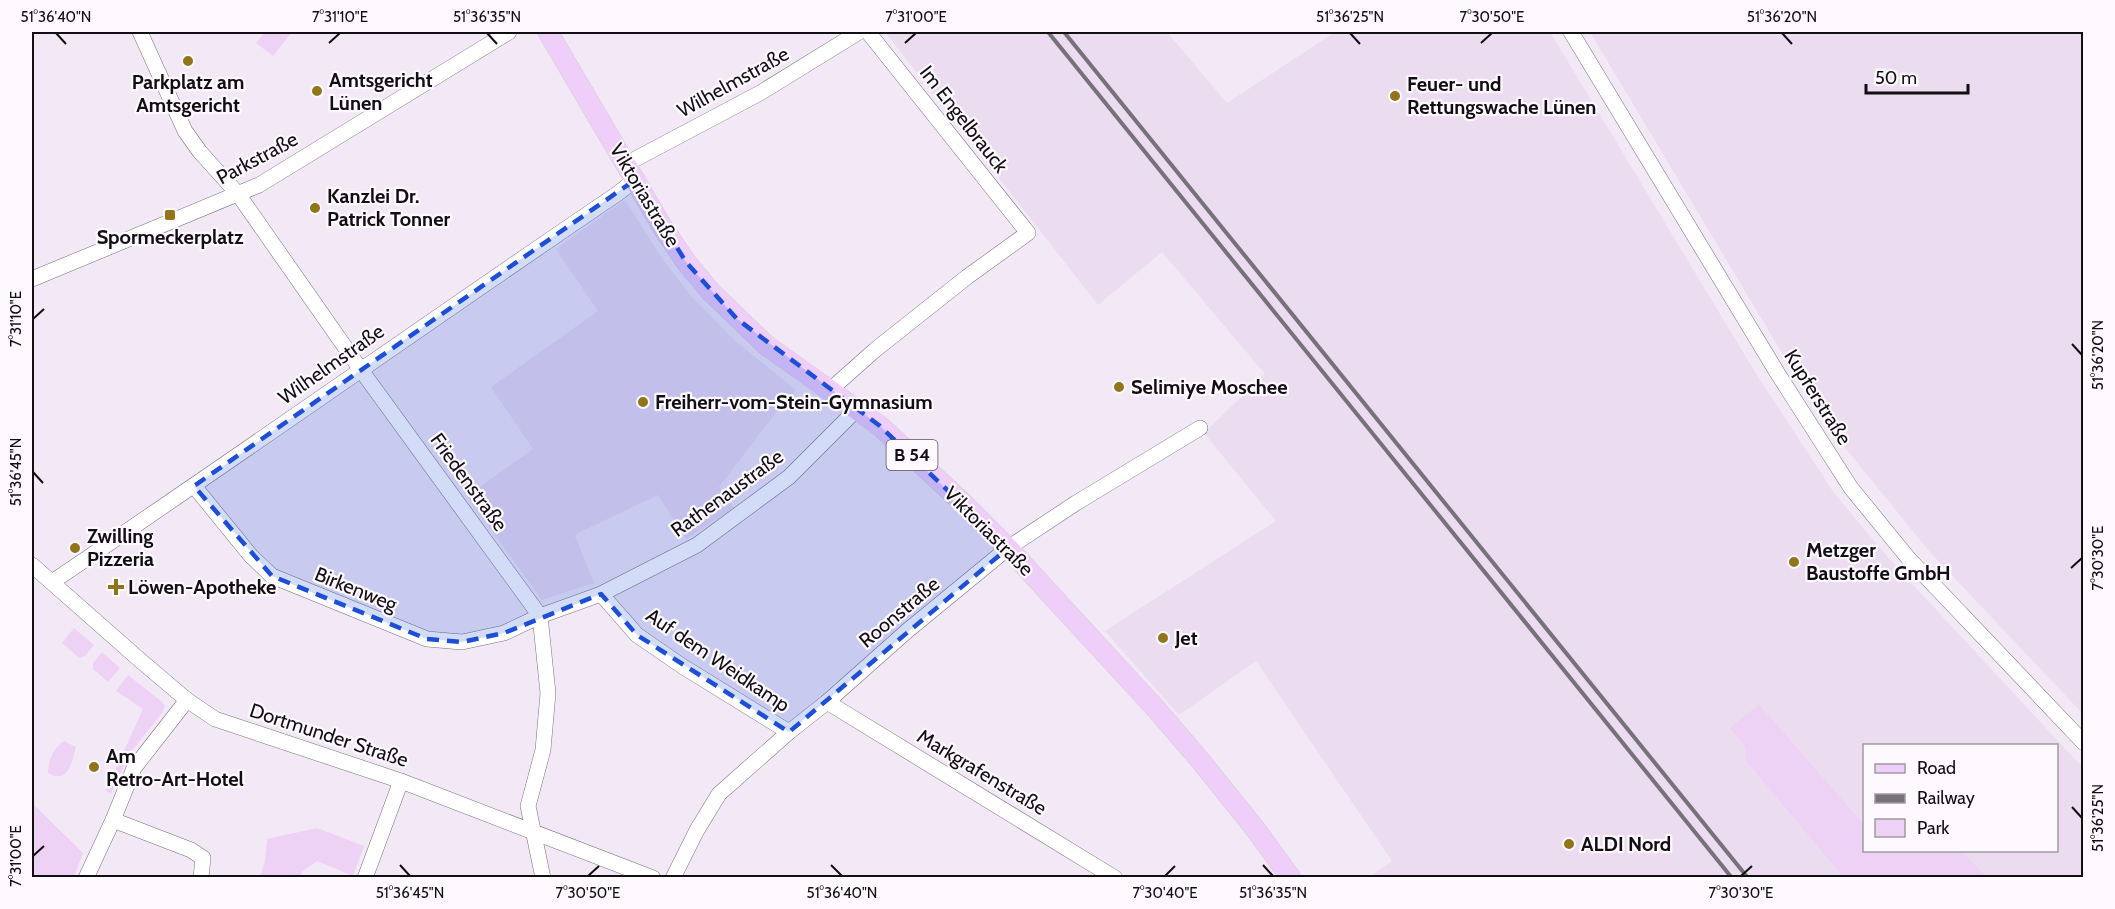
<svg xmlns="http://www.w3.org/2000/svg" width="2115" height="909" viewBox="0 0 2115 909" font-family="Cabin,sans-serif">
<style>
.built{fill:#ebdcef}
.green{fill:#edd2f5}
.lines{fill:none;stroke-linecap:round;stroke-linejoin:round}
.minor-casing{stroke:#79717c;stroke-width:16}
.major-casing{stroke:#d0cfd0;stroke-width:21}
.minor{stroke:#fff;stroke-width:15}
.major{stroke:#efcefa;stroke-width:20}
.rail{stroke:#777179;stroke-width:4}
.marked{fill:#1d4ed8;fill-opacity:0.2;stroke:#1d4ed8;stroke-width:4.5;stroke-dasharray:12 8;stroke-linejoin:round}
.ticks{fill:none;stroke:#120f13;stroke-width:2}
.poi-dot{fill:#92741a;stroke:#fdf9fe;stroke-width:2}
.labels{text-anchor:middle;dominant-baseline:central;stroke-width:4.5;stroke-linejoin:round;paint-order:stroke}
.shield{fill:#fdf9fe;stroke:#58555a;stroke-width:1.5}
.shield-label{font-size:18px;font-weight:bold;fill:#120f13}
.poi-label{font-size:20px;font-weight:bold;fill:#120f13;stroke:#fdf9fe;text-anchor:start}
.street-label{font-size:20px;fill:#120f13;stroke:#fdf9fe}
.neatline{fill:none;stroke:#120f13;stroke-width:2}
.ticks-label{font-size:15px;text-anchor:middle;fill:#120f13}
</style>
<rect width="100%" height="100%" fill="#f3e9f6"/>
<g class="built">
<polygon points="885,32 1167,32 1227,103 1335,32 1550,32 1758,377 1834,493 1891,561 2083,768 2083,877 1987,877 1962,851 2056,850 2056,746 1864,746 1864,824 1759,704 1731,729 1745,747 1746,761 1843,877 1370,877 1392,861 1256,661 1179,715 1105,631 1276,521 1204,433 1265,374 1162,252 1098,305"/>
<polygon points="1590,32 2083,32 2083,714 1929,551 1821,418"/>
<polygon points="625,200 663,260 692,297 734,340 796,390 774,415 719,487 734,508 686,539 658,495 578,533 575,536 594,583 542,600 467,496 533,449 491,387 598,311 556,249"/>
</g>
<g class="green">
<polygon points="265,32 292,32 273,56 256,43"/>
<polygon points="74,628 94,645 85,656 79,658 62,643"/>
<polygon points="102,652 120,668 108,682 93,669 93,663"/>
<polygon points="128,675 161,701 165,706 162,713 130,753 111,793 106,791 143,709 116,691"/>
<polygon points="1759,704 1864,824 1864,850 1962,851 1987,877 1843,877 1746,761 1745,747 1730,728"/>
<path d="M64,741l12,6c-4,15 -8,38 -28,26 0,-12 5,-25 16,-32z"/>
<polygon points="32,803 83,853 74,877 32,877"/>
<polygon points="317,828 364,846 353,876 317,861 303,871 300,877 260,877 265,861 267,839"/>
</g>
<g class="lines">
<g class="minor-casing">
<g id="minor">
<polyline points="140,32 185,131 200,152 238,194 361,370 540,616 548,693 543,750 528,806 543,878"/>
<polyline points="1571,32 1778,374 1851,488 1909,559 2084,743"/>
<polyline points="626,164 760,93 859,32"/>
<polyline points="32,279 259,185 509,32"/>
<polyline points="830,390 875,350 967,277 1028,233 868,32"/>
<polyline points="194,486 251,556 272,576 427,639 462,642 504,633 540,616 601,594 697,545 789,477 857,409"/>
<polyline points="32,565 141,661 187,700 215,719 401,781 653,878"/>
<path d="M52,582c190,-128 376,-260 565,-388l18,-14"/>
<polyline points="601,594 637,635 682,666 789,732"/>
<polyline points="827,702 1115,878"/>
<polyline points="113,820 191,850 203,858 201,878"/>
<polyline points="86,878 113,820 134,768 187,700"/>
<polyline points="365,878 401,781"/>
<polyline points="673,878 697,830 719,794 789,732 827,702 907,631 1008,548 1076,503 1200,428"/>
</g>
</g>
<g class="major-casing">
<polyline id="major" points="548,32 663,228 686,262 711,292 766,345 880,426 961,501 1008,548 1157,710 1199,759 1253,826 1291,878"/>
</g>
<use href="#minor" class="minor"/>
<use href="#major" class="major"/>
<g class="rail">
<polyline points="1048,32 1732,878"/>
<polyline points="1064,32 1748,878"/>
</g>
</g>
<path class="marked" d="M635,180l51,82 51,57 143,107 128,122 -219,184 -152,-97 -36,-41 -97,39 -42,9 -35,-3 -155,-63 -78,-90z"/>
<path class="ticks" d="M56,33l10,11M487,33l10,11M1350,33l10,11M1782,33l10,11M329,43l11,-10M905,43l11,-10M1481,43l11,-10M33,319l11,-10M2072,344l10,11M33,472l10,11M2071,568l11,-10M2072,807l10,11M33,856l11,-10M400,865l10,11M831,865l11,11M1263,865l10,11M588,876l11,-10M1165,876l10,-10M1741,876l11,-10"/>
<g class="poi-dot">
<circle cx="188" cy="61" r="6"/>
<circle cx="317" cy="91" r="6"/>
<circle cx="1395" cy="96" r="6"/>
<circle cx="315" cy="208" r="6"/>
<rect x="164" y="209" width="12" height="12" rx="3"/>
<circle cx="1119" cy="387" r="6"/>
<circle cx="643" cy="402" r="6"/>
<circle cx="75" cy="548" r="6"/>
<circle cx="1794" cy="562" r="6"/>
<path d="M113 578h6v6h6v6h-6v6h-6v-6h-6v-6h6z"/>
<circle cx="1163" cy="638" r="6"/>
<circle cx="94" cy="767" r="6"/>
<circle cx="1569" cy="844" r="6"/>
</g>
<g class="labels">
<rect class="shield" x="886.5" y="440" width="51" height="30" rx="4.5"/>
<g class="shield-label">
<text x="912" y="455">B 54</text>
</g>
<g class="poi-label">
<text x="329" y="80">Amtsgericht<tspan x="329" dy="23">Lünen</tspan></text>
<text x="188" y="82" text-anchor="middle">Parkplatz am<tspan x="188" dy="23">Amtsgericht</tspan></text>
<text x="1407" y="84">Feuer- und<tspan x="1407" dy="23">Rettungswache Lünen</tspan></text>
<text x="327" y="196">Kanzlei Dr.<tspan x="327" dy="23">Patrick Tonner</tspan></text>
<text x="170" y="237" text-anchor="middle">Spormeckerplatz</text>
<text x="1131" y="387">Selimiye Moschee</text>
<text x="655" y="402">Freiherr-vom-Stein-Gymnasium</text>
<text x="87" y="536">Zwilling<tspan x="87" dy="23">Pizzeria</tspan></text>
<text x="1806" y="550">Metzger<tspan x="1806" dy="23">Baustoffe GmbH</tspan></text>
<text x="128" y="587">Löwen-Apotheke</text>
<text x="1175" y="638">Jet</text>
<text x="106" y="756">Am<tspan x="106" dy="23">Retro-Art-Hotel</tspan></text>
<text x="1581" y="844">ALDI Nord</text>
</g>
<g class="street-label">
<text transform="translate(733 82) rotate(-29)">Wilhelmstraße</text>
<text transform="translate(964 119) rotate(52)">Im Engelbrauck</text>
<text transform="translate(257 158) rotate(-28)">Parkstraße</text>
<text transform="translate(645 195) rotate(59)">Viktoriastraße</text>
<text transform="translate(331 364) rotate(-35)">Wilhelmstraße</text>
<text transform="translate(1818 397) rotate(58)">Kupferstraße</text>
<text transform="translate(469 482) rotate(54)">Friedenstraße</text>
<text transform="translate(727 493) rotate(-36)">Rathenaustraße</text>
<text transform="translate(989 531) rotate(45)">Viktoriastraße</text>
<text transform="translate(356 589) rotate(22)">Birkenweg</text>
<text transform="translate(899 612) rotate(-40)">Roonstraße</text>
<text transform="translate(718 660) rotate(34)">Auf dem Weidkamp</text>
<text transform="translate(329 735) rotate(18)">Dortmunder Straße</text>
<text transform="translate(982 772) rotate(31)">Markgrafenstraße</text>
</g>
</g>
<rect width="2115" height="909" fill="none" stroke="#fdf9fe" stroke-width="66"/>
<rect x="1863" y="744" width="195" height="108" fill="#fdf9fe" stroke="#9f9ba0" stroke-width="1.5"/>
<rect x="1875" y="764" width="30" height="9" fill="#efcefa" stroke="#9f9ba0" stroke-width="1.5"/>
<text x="1917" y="774" font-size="18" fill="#120f13">Road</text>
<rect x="1875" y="794" width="30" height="9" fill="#777179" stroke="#9f9ba0" stroke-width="1.5"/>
<text x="1917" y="804" font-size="18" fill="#120f13">Railway</text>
<rect x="1875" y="819" width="30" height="18" fill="#edd2f5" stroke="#9f9ba0" stroke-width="1.5"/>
<text x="1917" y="834" font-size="18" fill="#120f13">Park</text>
<path d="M1866 84v9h102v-9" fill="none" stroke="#120f13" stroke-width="3"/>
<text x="1875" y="84" font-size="18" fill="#120f13" stroke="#fdf9fe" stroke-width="4.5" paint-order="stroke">50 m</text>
<rect x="33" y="33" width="2049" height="843" class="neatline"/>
<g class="ticks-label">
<text x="56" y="22">51°36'40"N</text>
<text x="340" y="22">7°31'10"E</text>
<text x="487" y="22">51°36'35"N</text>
<text x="916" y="22">7°31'00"E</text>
<text x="1350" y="22">51°36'25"N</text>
<text x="1492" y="22">7°30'50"E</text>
<text x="1782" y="22">51°36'20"N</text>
<text transform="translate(16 319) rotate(-90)" y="5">7°31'10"E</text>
<text transform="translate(2098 355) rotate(-90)" y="5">51°36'20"N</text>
<text transform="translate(16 472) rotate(-90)" y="5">51°36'45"N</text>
<text transform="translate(2098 558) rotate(-90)" y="5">7°30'30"E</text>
<text transform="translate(2098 818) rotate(-90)" y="5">51°36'25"N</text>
<text transform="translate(16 856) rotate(-90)" y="5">7°31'00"E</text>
<text x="410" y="898">51°36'45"N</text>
<text x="588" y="898">7°30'50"E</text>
<text x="842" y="898">51°36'40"N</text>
<text x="1165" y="898">7°30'40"E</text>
<text x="1273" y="898">51°36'35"N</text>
<text x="1741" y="898">7°30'30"E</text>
</g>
</svg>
